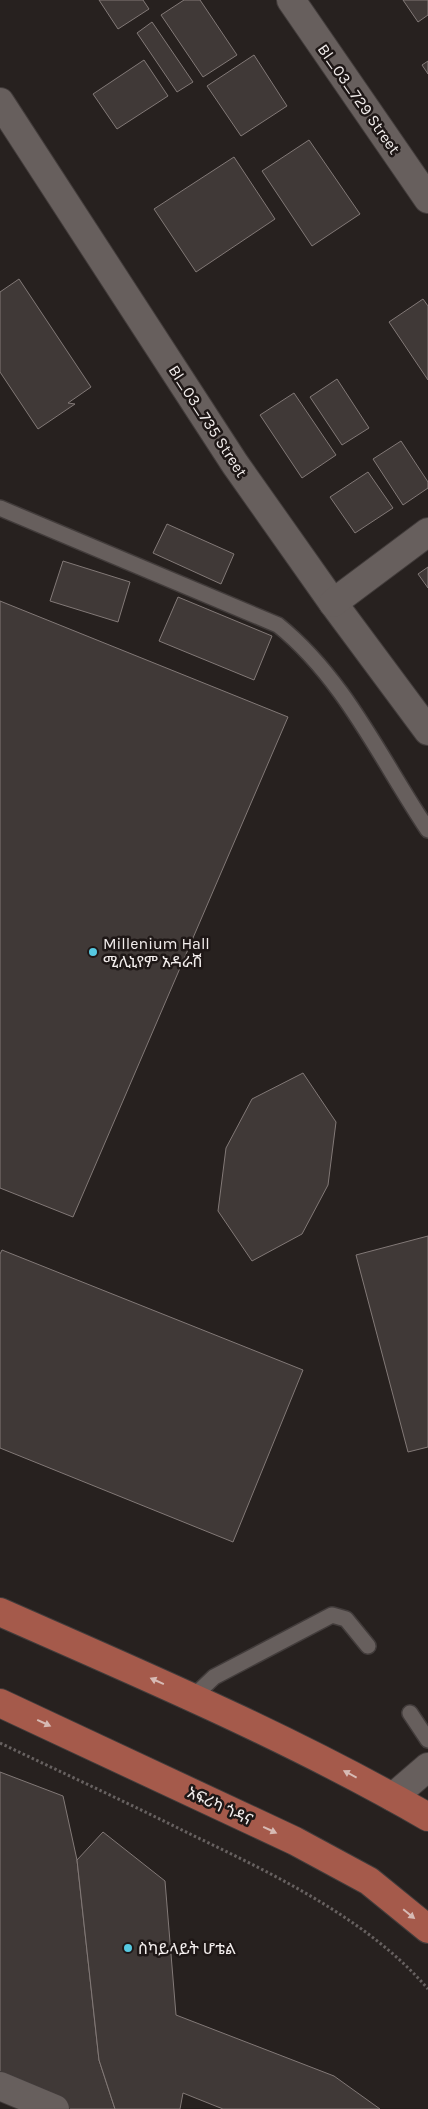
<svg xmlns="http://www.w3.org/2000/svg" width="428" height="2109" viewBox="0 0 428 2109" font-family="Karla,'Noto Sans Ethiopic',sans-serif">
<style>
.building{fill:#403937;stroke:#827977}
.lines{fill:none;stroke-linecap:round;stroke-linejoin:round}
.lane-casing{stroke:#423c3b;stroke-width:18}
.street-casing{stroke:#423c3b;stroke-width:30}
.primary-casing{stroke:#423c3b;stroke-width:30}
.path{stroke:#676160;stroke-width:3;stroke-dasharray:2.5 2.5;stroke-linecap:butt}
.lane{stroke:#675f5d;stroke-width:15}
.street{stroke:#675f5d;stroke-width:28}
.primary{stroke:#a55a4b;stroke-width:28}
.oneway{fill:#d7bab4}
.poi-dot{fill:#56c9e1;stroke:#1e1716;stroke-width:2}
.labels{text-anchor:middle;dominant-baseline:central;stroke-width:5;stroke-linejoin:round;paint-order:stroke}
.street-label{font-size:16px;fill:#f2edec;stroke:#1e1716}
.poi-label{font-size:16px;fill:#f2edec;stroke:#1e1716;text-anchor:start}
</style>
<rect width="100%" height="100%" fill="#27211f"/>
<g class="building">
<polygon points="99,0 143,0 149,9 118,29"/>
<polygon points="184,0 200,0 237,55 203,77 161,15"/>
<polygon points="403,0 428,0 428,15 418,22"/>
<polygon points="152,22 193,82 177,92 137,33"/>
<polygon points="254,55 287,106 241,136 207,86"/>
<polygon points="144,60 168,96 117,129 93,94"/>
<polygon points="428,61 428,74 422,65"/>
<polygon points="309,140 360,214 312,246 262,171"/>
<polygon points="234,157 275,219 196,272 154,209"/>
<polygon points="19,279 91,387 68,403 75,404 38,429 0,372 0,292"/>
<polygon points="423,299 428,306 428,380 389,322"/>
<polygon points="337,379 369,428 342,445 310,397"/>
<polygon points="294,393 336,455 302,478 260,415"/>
<polygon points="401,441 428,482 428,488 403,505 373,459"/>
<polygon points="368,472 393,508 355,533 330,497"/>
<polygon points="167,524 234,554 221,584 153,553"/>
<polygon points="63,561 130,582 118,622 50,601"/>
<polygon points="428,567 428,588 418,574"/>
<polygon points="178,597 272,636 254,680 159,641"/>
<polygon points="0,601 288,717 73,1217 0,1188"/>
<polygon points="303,1073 336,1122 328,1185 302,1234 252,1261 218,1211 226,1148 252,1099"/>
<polygon points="428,1236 428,1447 408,1452 356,1255"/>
<polygon points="2,1250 303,1370 233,1542 0,1448 0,1254"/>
<polygon points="0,1772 63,1796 77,1860 99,2060 115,2109 48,2109 0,2089"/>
<polygon points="103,1832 165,1881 176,2015 334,2076 380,2109 223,2109 183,2093 180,2109 115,2109 99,2060 77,1860"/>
</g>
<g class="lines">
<g class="lane-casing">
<g id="lane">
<path d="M0,508l278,117c67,54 103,135 150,205"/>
<polyline points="193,1697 214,1677 332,1615 346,1619 368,1646"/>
<polyline points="410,1713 428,1740"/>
</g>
</g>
<g class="street-casing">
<g id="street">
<polyline points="291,0 428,199"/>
<polyline points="0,102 235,464 333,603 428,731"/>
<polyline points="333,603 428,532"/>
<polyline points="393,1797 428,1767"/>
<polyline points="0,2086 55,2109"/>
</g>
</g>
<g class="primary-casing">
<g id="primary">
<path d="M0,1612c145,64 291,126 428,205"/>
<polyline points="0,1703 295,1841 369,1881 428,1929"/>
</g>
</g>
<path class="path" d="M0,1743c63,30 126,59 188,90 83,40 179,85 240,156"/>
<use href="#lane" class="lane"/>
<use href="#street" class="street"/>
<use href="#primary" class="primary"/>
</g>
<defs><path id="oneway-solid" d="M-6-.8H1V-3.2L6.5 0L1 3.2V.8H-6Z" transform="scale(1.25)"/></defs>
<g class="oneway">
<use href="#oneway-solid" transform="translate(157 1681) rotate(-156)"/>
<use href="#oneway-solid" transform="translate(44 1723) rotate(25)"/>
<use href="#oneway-solid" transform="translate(350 1774) rotate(-152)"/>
<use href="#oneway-solid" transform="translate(270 1830) rotate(25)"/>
<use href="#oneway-solid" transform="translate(409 1914) rotate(39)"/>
</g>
<g class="poi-dot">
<circle cx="93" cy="952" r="5"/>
<circle cx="128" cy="1948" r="5"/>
</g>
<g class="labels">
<g class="street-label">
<text transform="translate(359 99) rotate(55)">Bl_03_729 Street</text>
<text transform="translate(208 421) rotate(57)">Bl_03_735 Street</text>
<text transform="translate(220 1806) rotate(25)">አፍሪካ ጎዳና</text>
</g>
<g class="poi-label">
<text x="103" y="943">Millenium Hall<tspan x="103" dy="18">ሚሊኒየም አዳራሽ</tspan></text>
<text x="138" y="1948">ስካይላይት ሆቴል</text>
</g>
</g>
</svg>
